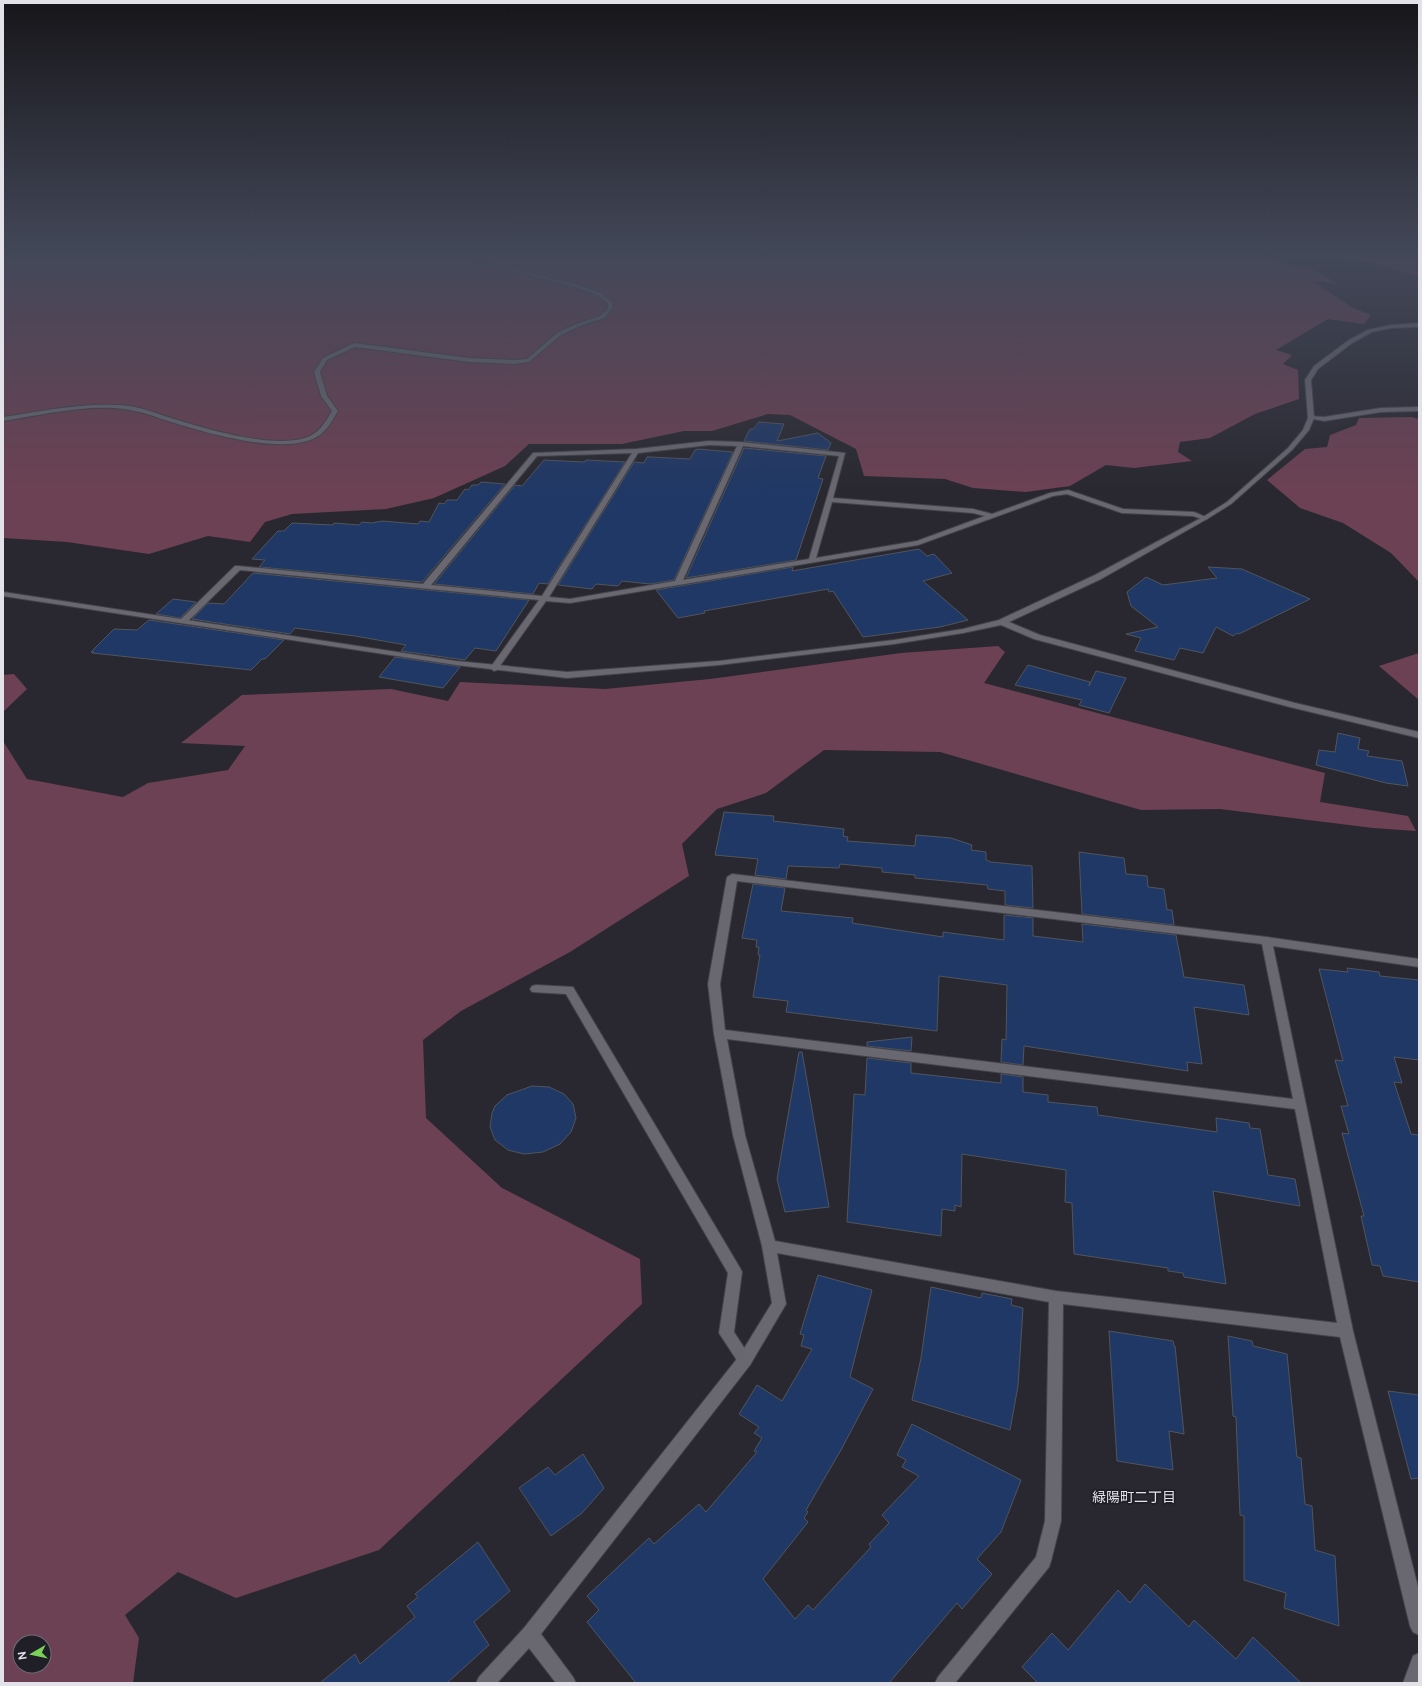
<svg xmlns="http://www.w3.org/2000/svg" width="1422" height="1686" viewBox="0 0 1422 1686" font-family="'Public Sans','Noto Sans JP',sans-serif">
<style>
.green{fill:#6c4153;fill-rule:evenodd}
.building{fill:#203865;stroke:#50555d}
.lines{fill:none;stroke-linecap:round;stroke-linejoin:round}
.service-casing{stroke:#44434a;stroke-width:2}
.minor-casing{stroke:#44434a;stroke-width:2}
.tertiary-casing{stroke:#44434a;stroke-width:2}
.service{fill:#696871;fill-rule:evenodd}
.minor{fill:#696871;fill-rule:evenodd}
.tertiary{fill:#696871;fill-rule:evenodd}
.labels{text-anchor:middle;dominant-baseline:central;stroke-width:3.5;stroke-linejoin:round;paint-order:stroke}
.near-neighbourhood-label{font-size:14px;fill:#e3e2e8;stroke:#201e26}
</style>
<rect width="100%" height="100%" fill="#292830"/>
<g class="green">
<polygon points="3,256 1267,256 1280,263 1312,269 1340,285 1322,281 1314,282 1353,308 1371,315 1364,324 1328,319 1276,350 1292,355 1283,364 1298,370 1299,399 1255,414 1210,438 1180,442 1178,452 1192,461 1134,468 1106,465 1070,486 1026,492 973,488 945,479 864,476 856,449 790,415 768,414 712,431 684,431 622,444 529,444 505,466 434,498 386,509 292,514 265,522 250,542 208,536 149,554 67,542 3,538"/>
<polygon points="1340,256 1419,256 1419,277 1380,265"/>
<polygon points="1411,417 1419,419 1419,582 1391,553 1343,523 1300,508 1267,480 1305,449 1327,447 1330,435 1356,425 1359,418"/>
<path d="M998,646l7,6 -21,31 341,90 -5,29 88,14 8,15 -43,-3 -153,-19 -79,1 -201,-58 -116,-2 -58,43 -49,16 -35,35 7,32 -119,76 -109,59 -38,29 3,78 76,70 138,71 2,45 -263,246 -143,48 -58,-26 -53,43 14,23 -6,45h-130v-942l24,38 96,18 25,-14 80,-13 17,-24 -64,-3 61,-48 149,-6 57,12 12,-19 145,7 105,-10 191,-26zM20,1642h24v24h-24z"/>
<polygon points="1419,653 1419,700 1379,666"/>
<polygon points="14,674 27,689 3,712 3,675"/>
</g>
<g class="building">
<polygon points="759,422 784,424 777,441 818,433 831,443 828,450 744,441 750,429 753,429"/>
<polygon points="744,448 826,456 818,478 823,479 796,560 686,578"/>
<polygon points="698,449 733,452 674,580 650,584 622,581 618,586 596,584 592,589 558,585 634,462 644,463 647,457 651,457 690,459 695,450"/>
<polygon points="544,460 584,462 586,460 625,462 548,584 539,583 533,594 434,584 515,485 522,486"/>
<polygon points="481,482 505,484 422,582 259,567 265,560 252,559 278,531 284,531 292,523 333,525 334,523 359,525 362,522 372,523 382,521 418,524 420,521 429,522 439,503 444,504 447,500 457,500 465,489 468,490 472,485 478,485"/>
<polygon points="919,549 927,556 934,554 952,573 923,581 968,620 940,627 863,637 833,591 829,592 828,589 704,611 705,613 678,618 656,590 793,567 792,571"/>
<polygon points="1208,567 1242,569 1310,599 1239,634 1237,633 1233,636 1216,627 1203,653 1180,648 1174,660 1135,651 1141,638 1126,634 1158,627 1131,606 1127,592 1146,577 1163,585 1217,578"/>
<polygon points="253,573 529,600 496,651 475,648 465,660 401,651 406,645 355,636 295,628 290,634 192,619 208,603 224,604"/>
<polygon points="173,599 196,602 180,618 156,614"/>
<polygon points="149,620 284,640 265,659 262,659 251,670 92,653 94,652 91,652 114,629 137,630"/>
<polygon points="395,657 456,666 460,667 443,688 379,677"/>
<polygon points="1028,665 1090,682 1089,686 1096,671 1126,678 1109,713 1079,705 1082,700 1015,685"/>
<polygon points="1338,733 1360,738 1358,749 1369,751 1367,756 1402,761 1408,786 1386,783 1316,765 1319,750 1335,752"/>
<polygon points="724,812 774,816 773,821 844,829 843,836 848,837 847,841 915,846 916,835 951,838 972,845 971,850 986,852 986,860 991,862 1032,866 1033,908 1005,905 1005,891 988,889 987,885 915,878 915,875 882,872 882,868 840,864 839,868 788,866 786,879 755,875 758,859 715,855"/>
<polygon points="1079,852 1124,858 1126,874 1147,876 1148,887 1164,889 1167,910 1172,910 1174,925 1082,914"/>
<polygon points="753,884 785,888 781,911 853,918 852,923 943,937 943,932 1004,940 1004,915 1033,918 1033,936 1083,942 1082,924 1176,935 1184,977 1244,985 1249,1015 1194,1007 1202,1064 1187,1062 1188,1071 1024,1046 1023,1065 1001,1062 1002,1039 1006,1040 1007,985 939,976 937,1031 786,1012 788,1001 753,997 760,955 758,955 759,947 756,947 757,940 742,938"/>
<polygon points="1347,968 1379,972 1380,976 1419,980 1419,1060 1394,1057 1402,1083 1394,1082 1411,1134 1419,1135 1419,1282 1383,1276 1380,1266 1372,1265 1361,1216 1364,1216 1342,1133 1349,1134 1341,1106 1348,1106 1335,1060 1343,1061 1319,969 1348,972"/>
<polygon points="912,1037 911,1051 867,1046 867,1042"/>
<polygon points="799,1052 802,1052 829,1207 785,1212 777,1179"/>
<polygon points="867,1058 911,1063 911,1073 1001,1083 1001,1074 1023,1077 1023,1092 1048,1095 1048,1102 1097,1107 1098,1115 1217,1132 1216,1118 1249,1123 1250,1128 1260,1129 1268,1175 1295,1179 1300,1206 1213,1191 1226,1284 1184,1277 1183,1273 1168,1271 1168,1268 1074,1254 1072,1203 1065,1202 1066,1170 962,1154 961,1207 955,1205 955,1211 942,1209 941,1236 847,1222 854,1094 865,1095"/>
<polygon points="532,1086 549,1087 564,1094 573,1104 576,1118 571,1132 560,1144 543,1152 524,1154 508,1150 495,1140 490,1127 492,1113 495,1106 507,1095"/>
<polygon points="818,1275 872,1290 850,1377 873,1389 841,1450 806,1510 808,1512 804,1518 808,1522 763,1579 795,1619 808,1605 813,1610 871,1547 869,1544 889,1523 882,1515 919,1476 902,1467 906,1460 897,1455 912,1424 1021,1480 1001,1532 977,1559 992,1574 962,1609 957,1603 889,1683 636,1683 587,1622 599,1610 587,1596 649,1538 654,1544 699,1504 706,1512 757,1452 754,1451 762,1438 754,1433 759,1427 739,1414 757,1385 782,1401 812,1349 801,1346 804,1335 800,1334"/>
<polygon points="931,1287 981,1298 982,1293 1012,1299 1011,1305 1023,1308 1018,1386 1010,1430 912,1400 921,1358"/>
<polygon points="1109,1331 1173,1341 1174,1346 1175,1346 1184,1434 1169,1431 1173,1470 1117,1461"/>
<polygon points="1228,1336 1252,1341 1253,1346 1287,1354 1297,1457 1301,1458 1305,1504 1312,1506 1315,1550 1335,1556 1339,1626 1284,1608 1286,1593 1244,1580 1244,1516 1240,1515 1236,1417 1233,1416"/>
<polygon points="1388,1391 1419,1395 1419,1478 1411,1479"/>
<polygon points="583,1454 604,1488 582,1513 551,1536 519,1488 548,1467 555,1475"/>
<polygon points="478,1542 510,1591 474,1622 489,1645 447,1683 320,1683 355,1654 360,1664 415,1617 407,1606 418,1597 415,1594"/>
<polygon points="1145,1584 1189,1627 1194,1620 1236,1659 1253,1637 1301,1683 1038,1683 1022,1667 1052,1633 1068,1650 1118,1590 1130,1603"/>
</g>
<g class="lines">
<g class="service-casing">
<polygon id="service" points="536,985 573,987 740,1268 742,1272 734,1332 752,1360 750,1365 745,1367 740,1365 719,1333 728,1273 566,994 532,992 530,989 532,986"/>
</g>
<g class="minor-casing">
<g id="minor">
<path d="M454,256h8l117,29 22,8 11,9v7l-8,9 -24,8 -19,9 -32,27 -15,2 -45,-2 -114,-15 -28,13 -7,12 7,24 11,15c-5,8 -10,18 -18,24 -32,23 -117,-3 -152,-14 -12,-4 -25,-9 -38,-11 -39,-7 -88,5 -127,11v-4c41,-6 85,-16 127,-11 13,2 28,8 41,12 32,10 115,36 144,15 8,-6 12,-14 17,-22l-11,-15 -7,-24 9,-14 31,-15 115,15 45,2 13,-1 30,-26 19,-9 24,-8 8,-7v-6l-11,-8 -22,-8z"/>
<polygon points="1419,407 1419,411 1381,412 1324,421 1308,418 1311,416 1324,417 1381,408"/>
<path d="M709,441l32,1 104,11 -12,45 140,11 19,5 58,-21 18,-3 55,19 71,3 14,6 -3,2 -12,-4 -71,-3 -55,-19 -14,2 -135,49 -348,58 -24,-2 -49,69 -3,1 -4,-3 49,-68 -299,-30 -54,53h-3l-4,-2 56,-55h3l185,18 110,-131 103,-4zM709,445l28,1 -62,135 -105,18 -21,-2 89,-144zM743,446l96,10 -30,103 -126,21zM632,453l-90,143 -111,-11 106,-129zM832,502l141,11 12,3 -68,25 -101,17z"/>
<path d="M732,874l535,63 152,22v8l-146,-21 80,385 66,260v44l-6,-3 -3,-6 -70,-289 -277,-33 -2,217 -10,40 -2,6 -94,116h-20l3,-6 98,-120 9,-36 4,-219 -272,-49 9,51 -36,61 -209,269 32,43 3,6h-20l-27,-35 -32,35h-21l3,-6 45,-49 216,-273 32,-52 -10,-57 -29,-111 -19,-101 -6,-50 19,-107zM737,881l525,63 31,155 -568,-69 -5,-46zM727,1039l568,70 42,214 -281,-32 -281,-50 -30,-106z"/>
<polygon points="1419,1653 1419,1683 1403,1683 1413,1656"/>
</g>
</g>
<g class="tertiary-casing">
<polygon id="tertiary" points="1419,323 1419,327 1391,328 1372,332 1352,343 1318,369 1311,380 1314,418 1309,430 1292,450 1231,504 1207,519 1101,579 1009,622 1040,635 1295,703 1419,732 1419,738 1290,707 1034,639 1001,625 963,633 894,644 719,665 567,678 456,665 3,596 3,592 456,661 567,672 719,661 894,640 963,629 999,620 1095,575 1203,517 1227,502 1288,448 1303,430 1308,418 1305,380 1314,366 1349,340 1368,330 1391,325"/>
</g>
<use href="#service" class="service"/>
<use href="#minor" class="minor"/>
<use href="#tertiary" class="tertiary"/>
</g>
<linearGradient id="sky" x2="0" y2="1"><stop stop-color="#17161a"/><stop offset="0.52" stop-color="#434859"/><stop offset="1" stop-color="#434859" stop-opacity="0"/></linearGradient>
<rect width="1422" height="492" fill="url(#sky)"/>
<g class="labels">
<g class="near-neighbourhood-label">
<text x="1134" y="1497">緑陽町二丁目</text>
</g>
</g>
<rect width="1422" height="1686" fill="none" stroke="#e3e2e8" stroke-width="8"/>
<g transform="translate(32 1654) rotate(261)"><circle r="19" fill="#201e26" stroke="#6e6c74"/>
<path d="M0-3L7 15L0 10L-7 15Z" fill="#79d158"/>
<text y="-6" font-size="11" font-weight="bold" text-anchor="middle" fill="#e3e2e8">N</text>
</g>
</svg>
